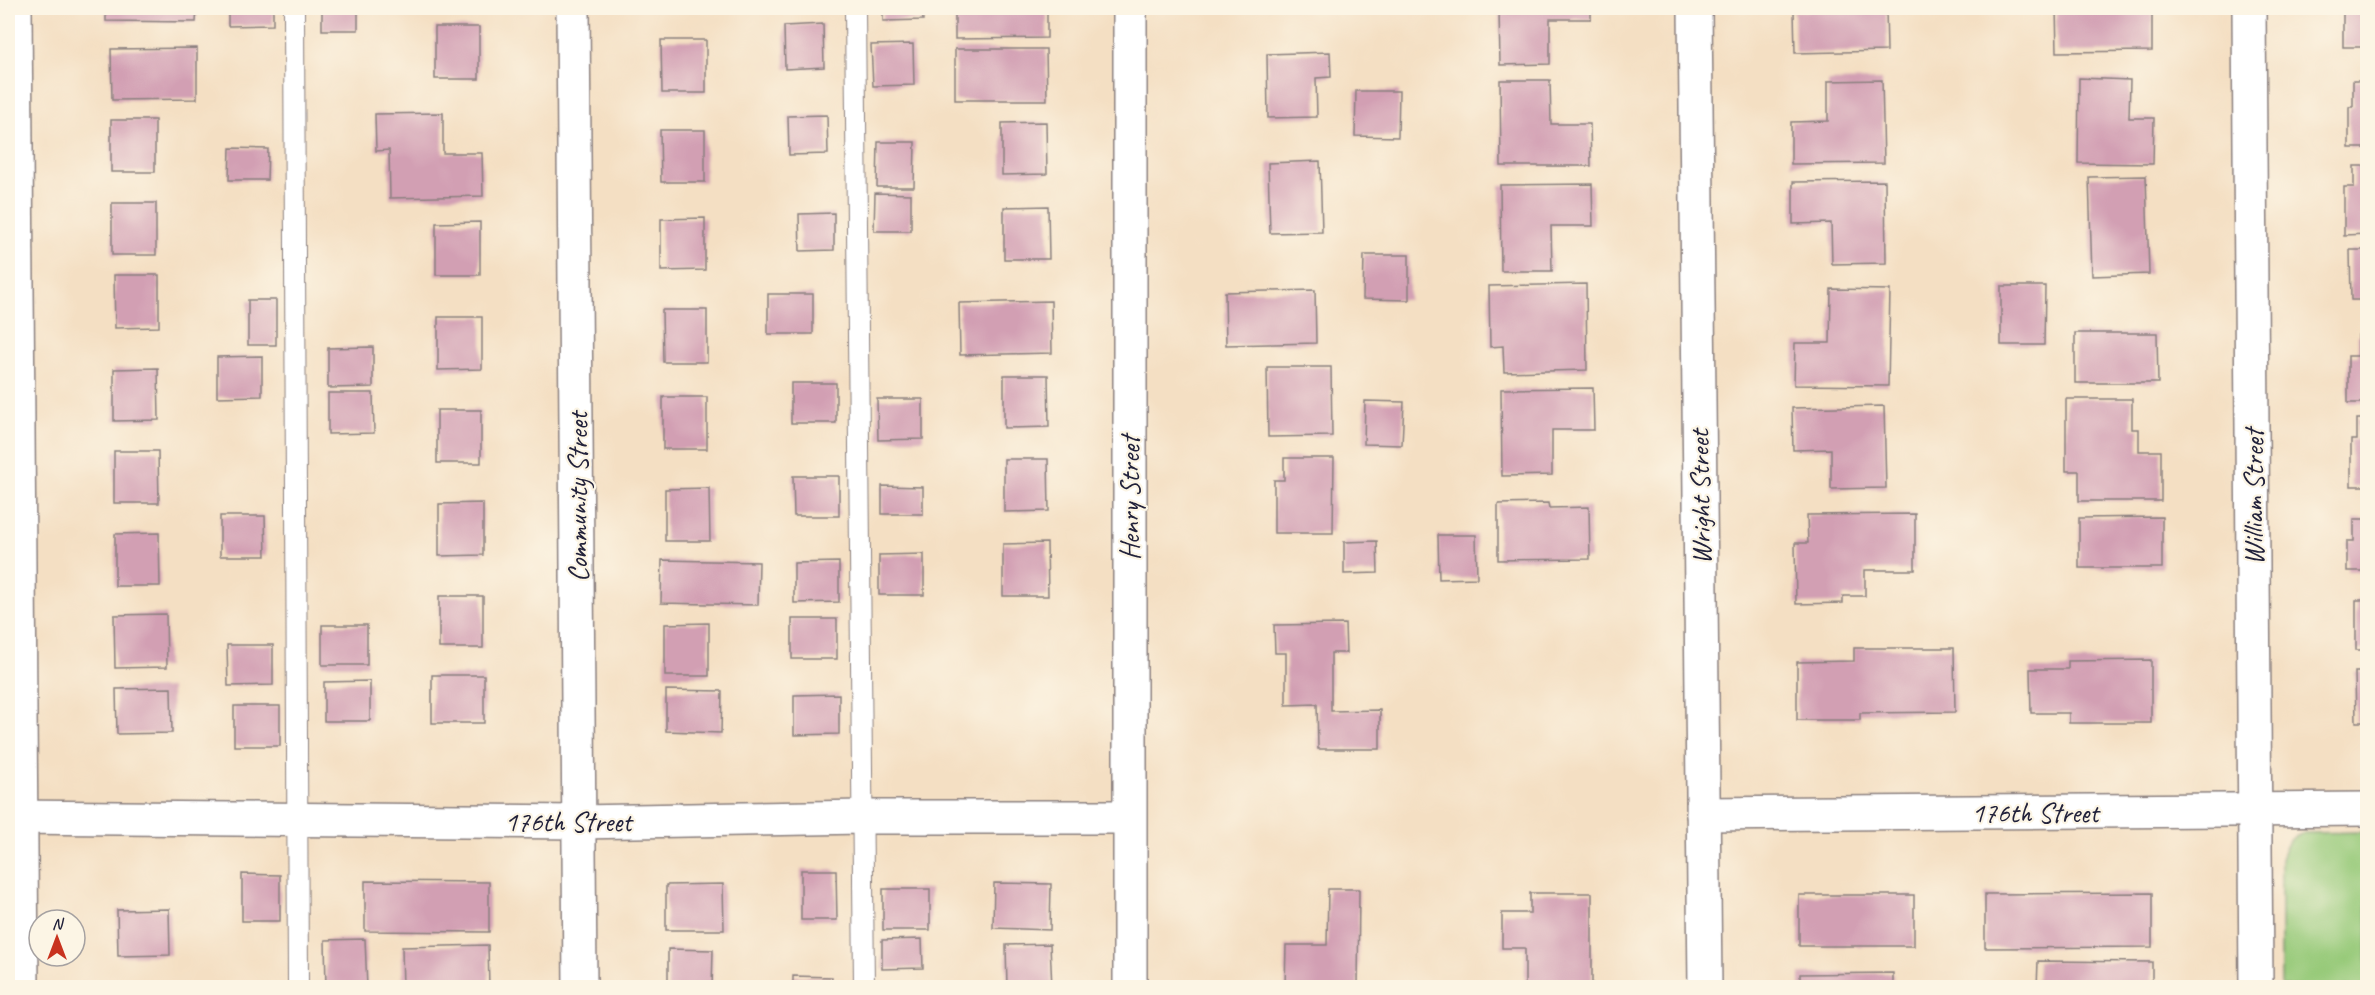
<svg xmlns="http://www.w3.org/2000/svg" width="2375" height="995" viewBox="0 0 2375 995" font-family="Caveat,sans-serif">
<style>
.green{fill:#98ca7a;stroke:#5d765a;stroke-width:1.5}
.building{fill:#d29fb3}
.lines{fill:none;stroke-linecap:round;stroke-linejoin:round}
.lane-casing{stroke:#8b807f;stroke-width:22}
.street-casing{stroke:#8b807f;stroke-width:36}
.lane{stroke:#fff;stroke-width:20}
.street{stroke:#fff;stroke-width:33}
.labels{text-anchor:middle;dominant-baseline:central;stroke-width:4.5;stroke-linejoin:round;paint-order:stroke}
.street-label{font-size:28px;fill:#22223b;stroke:#fcf5e5}
</style>
<rect width="100%" height="100%" fill="#fcf5e5"/>
<filter id="ink" filterUnits="userSpaceOnUse"><feTurbulence type="fractalNoise" baseFrequency=".0167" numOctaves="2"/><feDisplacementMap in="SourceGraphic" scale="12" xChannelSelector="R" yChannelSelector="G"/><feConvolveMatrix kernelMatrix="1 2 1 2 8 2 1 2 1" color-interpolation-filters="sRGB"/></filter>
<filter id="wash" filterUnits="userSpaceOnUse"><feTurbulence type="fractalNoise" baseFrequency=".008" numOctaves="4" result="noise"/><feDisplacementMap in="SourceGraphic" scale="24" xChannelSelector="R" yChannelSelector="G"/><feGaussianBlur stdDeviation="1.35" result="paint"/><feColorMatrix in="noise" values="0 0 0 0 0 0 0 0 0 0 0 0 0 0 0 0 0 1.4 0 .05"/><feComposite in="paint" operator="in"/></filter>
<g filter="url(#wash)">
<rect width="100%" height="100%" fill="#f4dfc3"/>
<path class="green" d="M2367,832v155h-86v-128c5,-13 7,-21 21,-26z"/>
<g id="blocks">
<g class="building">
<polygon points="106,8 197,8 196,22 106,21"/>
<polygon points="228,8 273,8 273,25 228,26"/>
<rect x="322" y="8" width="36" height="22"/>
<polygon points="883,8 922,8 923,20 883,21"/>
<polygon points="955,8 1047,8 1047,38 955,39"/>
<polygon points="1499,8 1591,8 1591,19 1550,19 1550,64 1500,65"/>
<polygon points="1832,8 1886,8 1887,51 1795,53 1794,11 1832,10"/>
<polygon points="2056,8 2152,8 2152,51 2057,52"/>
<rect x="2343" y="8" width="25" height="39"/>
<polygon points="823,24 824,67 785,69 784,26"/>
<rect x="435" y="27" width="44" height="52"/>
<polygon points="661,40 706,40 706,93 662,93"/>
<polygon points="913,44 914,85 873,86 871,45"/>
<polygon points="197,48 197,99 112,100 111,49"/>
<polygon points="955,49 1046,49 1047,100 955,100"/>
<polygon points="1330,52 1331,77 1316,78 1317,117 1268,118 1267,54"/>
<polygon points="2079,78 2130,80 2129,118 2154,118 2153,164 2078,163"/>
<polygon points="1500,80 1550,80 1551,124 1590,124 1591,166 1501,166"/>
<polygon points="1882,80 1884,163 1791,164 1791,122 1828,121 1828,81"/>
<polygon points="2353,81 2368,81 2368,148 2349,148 2349,107 2353,107"/>
<polygon points="1356,91 1399,91 1398,137 1355,136"/>
<polygon points="443,113 443,153 482,153 483,196 390,198 389,150 376,151 375,114"/>
<polygon points="827,115 828,154 789,155 788,116"/>
<rect x="111" y="120" width="44" height="52"/>
<polygon points="1046,122 1047,174 1002,175 1002,123"/>
<polygon points="660,130 705,130 705,182 661,182"/>
<polygon points="878,142 915,142 914,187 877,187"/>
<polygon points="230,148 268,149 267,180 229,180"/>
<polygon points="1320,161 1322,232 1270,233 1268,163"/>
<polygon points="2354,166 2368,166 2368,234 2344,235 2344,187 2354,187"/>
<polygon points="2146,176 2149,274 2092,276 2089,177"/>
<polygon points="1885,181 1886,263 1832,264 1831,223 1793,224 1793,182"/>
<polygon points="1592,184 1593,226 1551,226 1552,271 1501,271 1500,185"/>
<polygon points="875,193 911,194 911,231 874,231"/>
<rect x="112" y="203" width="44" height="52"/>
<polygon points="1048,206 1049,259 1004,259 1004,207"/>
<polygon points="834,213 834,250 800,251 799,214"/>
<polygon points="705,218 705,270 661,271 661,219"/>
<polygon points="480,222 480,275 436,275 436,223"/>
<polygon points="2350,250 2368,250 2368,300 2351,300"/>
<polygon points="1364,255 1409,255 1409,300 1363,299"/>
<polygon points="114,275 159,275 159,327 115,328"/>
<polygon points="1586,284 1587,370 1504,372 1503,346 1490,347 1489,286"/>
<polygon points="2001,286 2045,286 2044,345 2001,345"/>
<polygon points="1831,289 1890,290 1888,386 1794,385 1795,343 1830,343"/>
<polygon points="1315,290 1316,343 1226,345 1225,292"/>
<rect x="768" y="294" width="45" height="40"/>
<rect x="248" y="300" width="28" height="45"/>
<polygon points="1051,301 1052,353 960,355 959,303"/>
<polygon points="662,310 707,310 707,362 663,362"/>
<polygon points="438,317 482,317 482,369 438,370"/>
<polygon points="2075,333 2157,333 2158,383 2075,383"/>
<polygon points="2358,335 2368,335 2368,403 2348,403 2348,356 2358,356"/>
<polygon points="373,347 373,387 328,388 328,348"/>
<polygon points="262,356 262,396 217,397 217,357"/>
<polygon points="1267,367 1331,367 1332,436 1268,437"/>
<polygon points="158,368 159,420 114,421 114,369"/>
<polygon points="1004,375 1048,375 1049,427 1004,428"/>
<rect x="791" y="383" width="45" height="40"/>
<polygon points="1593,388 1594,430 1552,430 1552,475 1502,476 1501,389"/>
<polygon points="328,393 373,393 374,433 328,434"/>
<rect x="663" y="397" width="44" height="52"/>
<polygon points="877,399 923,399 923,439 878,440"/>
<polygon points="2066,399 2132,399 2132,429 2139,429 2139,451 2161,451 2161,501 2079,501 2079,471 2066,471"/>
<polygon points="1365,401 1404,402 1402,445 1364,444"/>
<polygon points="1884,406 1886,488 1831,489 1831,449 1793,450 1792,408"/>
<rect x="437" y="410" width="44" height="53"/>
<polygon points="2357,419 2368,419 2368,486 2351,486 2351,440 2357,440"/>
<polygon points="114,451 158,451 159,503 114,503"/>
<polygon points="1284,458 1334,458 1333,533 1274,533 1274,480 1284,480"/>
<polygon points="1004,459 1048,459 1049,511 1004,512"/>
<polygon points="793,476 839,476 839,516 794,516"/>
<polygon points="882,486 923,487 923,514 882,514"/>
<polygon points="709,488 710,541 665,541 665,489"/>
<polygon points="483,503 483,555 439,556 439,504"/>
<polygon points="1548,503 1549,508 1589,507 1590,559 1498,560 1498,504"/>
<polygon points="1915,514 1915,570 1865,570 1865,596 1843,596 1843,603 1796,604 1795,543 1808,543 1807,515"/>
<polygon points="220,516 265,516 266,556 220,556"/>
<polygon points="2162,517 2162,568 2079,568 2079,518"/>
<polygon points="2354,519 2368,519 2368,571 2347,571 2347,541 2354,541"/>
<polygon points="159,533 160,586 115,586 115,534"/>
<polygon points="1438,535 1476,535 1477,578 1439,579"/>
<polygon points="1377,541 1378,573 1344,574 1344,542"/>
<polygon points="1047,543 1048,596 1003,596 1003,544"/>
<polygon points="924,554 924,595 879,595 879,555"/>
<polygon points="662,560 759,562 758,605 661,603"/>
<polygon points="839,562 839,602 794,603 794,563"/>
<rect x="439" y="596" width="44" height="52"/>
<rect x="2356" y="600" width="12" height="50"/>
<polygon points="166,614 167,667 115,668 114,615"/>
<rect x="792" y="619" width="45" height="40"/>
<polygon points="709,623 709,676 665,676 665,624"/>
<polygon points="1345,624 1346,653 1331,653 1331,711 1380,710 1380,749 1318,749 1317,704 1286,705 1286,653 1275,653 1274,625"/>
<rect x="322" y="625" width="45" height="40"/>
<polygon points="227,645 273,645 273,685 228,686"/>
<polygon points="1854,648 1954,648 1955,712 1860,713 1860,720 1797,720 1797,662 1854,661"/>
<polygon points="2151,660 2151,723 2069,723 2069,713 2031,713 2030,669 2068,669 2068,661"/>
<polygon points="2355,672 2368,672 2368,722 2356,722"/>
<rect x="432" y="675" width="52" height="48"/>
<polygon points="370,681 370,721 324,721 324,682"/>
<polygon points="171,688 172,733 117,734 116,689"/>
<polygon points="666,690 722,691 721,733 666,731"/>
<polygon points="839,694 839,734 794,735 794,695"/>
<rect x="234" y="706" width="46" height="40"/>
<polygon points="801,870 836,870 837,920 801,920"/>
<polygon points="242,874 280,875 280,921 242,921"/>
<polygon points="365,881 489,882 489,932 365,931"/>
<polygon points="994,883 1051,884 1050,930 993,928"/>
<polygon points="723,884 724,930 666,930 666,885"/>
<rect x="883" y="889" width="47" height="41"/>
<polygon points="1328,889 1359,889 1358,988 1285,988 1286,945 1327,945"/>
<polygon points="1530,893 1592,893 1592,988 1525,988 1525,948 1502,948 1502,913 1530,913"/>
<polygon points="2152,893 2152,947 1985,948 1985,894"/>
<rect x="1799" y="895" width="115" height="51"/>
<polygon points="169,909 170,955 118,956 117,910"/>
<polygon points="365,939 367,988 326,988 325,940"/>
<polygon points="922,939 923,968 882,969 882,940"/>
<polygon points="1050,944 1052,988 1007,988 1006,945"/>
<polygon points="488,945 489,988 403,988 402,947"/>
<polygon points="668,949 713,950 712,988 668,988"/>
<polygon points="2038,961 2152,962 2152,988 2037,988"/>
<polygon points="1893,973 1893,988 1800,988 1800,974"/>
<polygon points="793,976 832,977 831,988 793,988"/>
</g>
</g>
</g>
<g filter="url(#ink)">
<use href="#blocks" fill-opacity="0" stroke="#8b807f" stroke-width="1.5"/>
<g class="lines">
<g class="lane-casing">
<g id="lane">
<polyline points="294,8 298,988"/>
<polyline points="855,8 864,988"/>
</g>
</g>
<g class="street-casing">
<g id="street">
<polyline points="15,8 22,988"/>
<polyline points="573,8 580,988"/>
<polyline points="1695,8 1705,988"/>
<polyline points="2249,8 2256,988"/>
<polyline points="1703,814 2368,809"/>
<polyline points="8,817 579,822 863,817 1129,817"/>
<polyline points="1130,988 1130,8"/>
</g>
</g>
<use href="#lane" class="lane"/>
<use href="#street" class="street"/>
</g>
</g>
<g class="labels">
<g class="street-label">
<text transform="translate(577 497) rotate(-90)">Community Street</text>
<text transform="translate(1700 497) rotate(-91)">Wright Street</text>
<text transform="translate(2253 497) rotate(-90)">William Street</text>
<text transform="translate(1129 498) rotate(-90)">Henry Street</text>
<text x="2035" y="812">176th Street</text>
<text x="568" y="821">176th Street</text>
</g>
</g>
<rect width="2375" height="995" fill="none" stroke="#fcf5e5" stroke-width="30"/>
<g transform="translate(57 938)"><circle r="28" fill="#fcf5e5" stroke="#a5a1a1" stroke-width="1.5"/>
<path d="M0-4.5L10 22L0 15L-10 22Z" fill="#c8321e"/>
<text y="-9" font-size="16" font-weight="bold" text-anchor="middle" fill="#22223b">N</text>
</g>
</svg>
